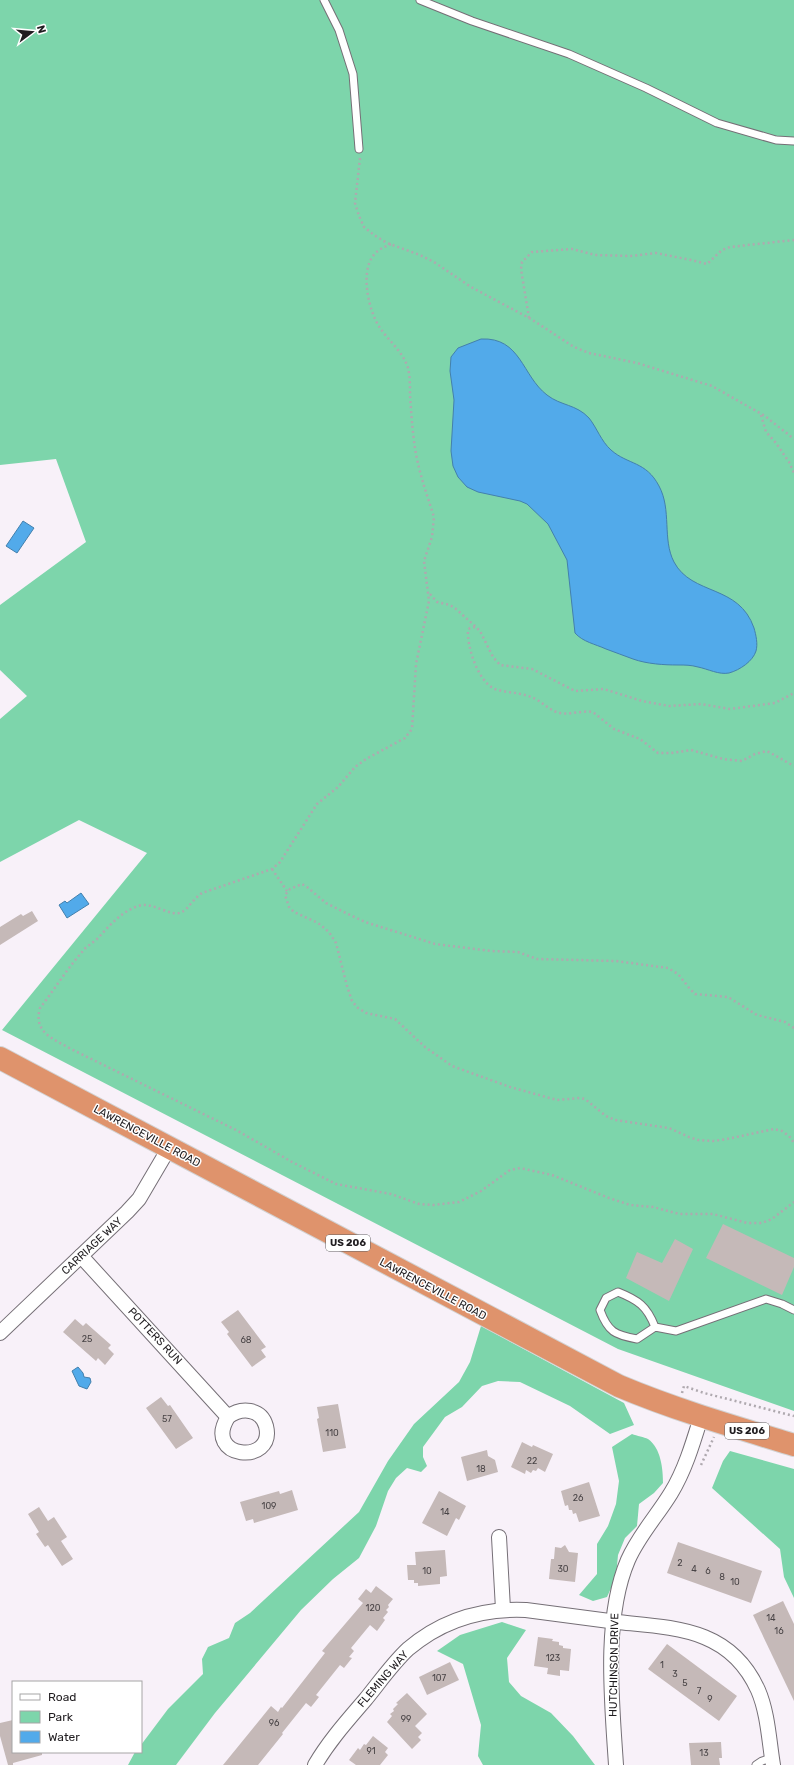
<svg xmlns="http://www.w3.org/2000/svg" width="794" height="1765" viewBox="0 0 794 1765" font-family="Rubik,sans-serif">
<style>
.green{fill:#7dd5ab}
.water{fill:#52aaea;stroke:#4380ad}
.building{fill:#c5b9b8}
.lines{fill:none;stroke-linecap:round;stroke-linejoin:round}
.service-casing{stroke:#756f76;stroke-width:9}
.minor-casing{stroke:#756f76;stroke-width:16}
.trunk-casing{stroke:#d2d2d2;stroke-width:24}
.path{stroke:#afa9af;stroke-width:2.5;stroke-dasharray:2 3;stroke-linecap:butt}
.service{stroke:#fff;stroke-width:7}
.minor{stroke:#fff;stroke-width:14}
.trunk{stroke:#df936c;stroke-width:22}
.labels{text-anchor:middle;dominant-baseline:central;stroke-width:3;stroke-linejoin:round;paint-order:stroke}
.number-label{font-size:9px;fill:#494446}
.shield{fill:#fff;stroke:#636163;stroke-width:1}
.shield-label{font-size:10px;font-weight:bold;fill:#201d20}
.street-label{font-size:11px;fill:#201d20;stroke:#fff}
</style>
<rect width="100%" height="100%" fill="#f8f1f9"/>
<g class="green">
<polygon points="0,0 794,0 794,1411 618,1349 2,1030 147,853 79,820 0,862 0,719 27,696 0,670 0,605 86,542 56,459 0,465"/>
<polygon points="481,1326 624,1403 634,1425 610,1434 570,1406 520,1382 498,1381 482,1386 462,1407 445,1417 423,1447 423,1457 427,1466 421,1472 407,1468 396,1478 388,1491 376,1526 359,1558 333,1579 301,1610 215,1713 176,1765 128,1765 135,1752 141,1752 141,1745 168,1709 203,1674 202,1659 208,1647 229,1638 235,1623 250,1613 359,1512 388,1461 414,1424 459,1382 470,1362"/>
<path d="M632,1434c5,2 12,3 16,5 13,9 15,30 15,44l-9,10 -15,11 -2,22 -12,12 -7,17 -2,22 -9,20 -14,4 -14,-6 18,-21v-30l11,-18 8,-22 3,-23 -7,-34z"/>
<polygon points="730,1451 794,1469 794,1598 784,1577 780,1549 712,1488 723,1461"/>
<polygon points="502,1622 526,1630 507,1658 509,1682 521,1696 551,1713 573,1736 595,1765 483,1765 478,1756 481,1725 463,1664 437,1651 460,1635"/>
</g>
<g class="water">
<path d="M481,339c40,-2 41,37 66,56 14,11 29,9 42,23 8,10 12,23 22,32 17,15 35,11 48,36 13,24 3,53 15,76 18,34 65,22 80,66 2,7 4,16 2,23 -3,10 -16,19 -27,22 -10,2 -21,-4 -31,-6 -7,-2 -13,-2 -20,-2 -14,0 -31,-1 -45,-6 -9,-3 -18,-7 -27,-10 -11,-5 -23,-7 -31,-16l-8,-73 -19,-36 -21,-20 -7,-3 -42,-9 -11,-5 -9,-10 -5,-11 -2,-15 3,-51 -4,-29 1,-14 7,-9z"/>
<polygon points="23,521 34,528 17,553 6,546"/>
<polygon points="81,893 89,904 67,918 59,905 65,901 67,903"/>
<polygon points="78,1367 83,1373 84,1377 90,1378 91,1382 87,1389 79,1386 72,1371"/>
</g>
<g class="building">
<polygon points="32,911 38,921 0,945 0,927 21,914 23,916"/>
<polygon points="723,1224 794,1258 794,1267 782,1295 706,1258"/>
<polygon points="675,1239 693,1249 669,1301 626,1278 637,1252 662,1263"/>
<polygon points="238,1310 266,1347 261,1350 266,1357 252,1367 227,1334 229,1332 221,1322"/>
<polygon points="75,1319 83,1326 86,1323 111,1345 108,1348 114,1354 105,1365 98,1358 96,1361 63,1332"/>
<polygon points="161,1397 168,1406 170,1405 193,1438 176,1449 146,1408"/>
<polygon points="338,1404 346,1448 323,1452 317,1419 319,1418 317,1407"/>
<polygon points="522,1442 532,1447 533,1445 553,1454 545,1472 538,1468 536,1471 533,1470 531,1473 526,1470 525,1474 511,1467"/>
<polygon points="487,1450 488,1456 495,1460 498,1472 467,1481 461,1457"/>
<polygon points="589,1482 600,1516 579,1522 576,1513 573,1514 572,1510 569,1510 568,1505 565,1506 561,1491"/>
<polygon points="292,1490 298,1510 254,1523 253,1519 246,1521 240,1502 279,1491 280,1494"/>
<polygon points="439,1491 466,1506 459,1520 456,1518 447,1536 422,1523"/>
<polygon points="39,1507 48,1521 54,1517 67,1537 61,1541 73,1559 62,1566 48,1545 45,1547 36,1534 39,1532 28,1514"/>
<polygon points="678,1542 762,1571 751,1603 667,1573"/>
<polygon points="565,1545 569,1552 578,1553 575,1582 549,1579 551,1559 554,1559 555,1547 561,1548"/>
<polygon points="445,1550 447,1576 440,1577 440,1584 418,1586 418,1583 414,1583 414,1580 408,1580 407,1565 416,1565 415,1552"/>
<polygon points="376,1586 393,1599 388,1605 389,1607 386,1610 388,1612 383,1618 385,1620 377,1631 370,1625 351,1648 354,1651 349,1657 352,1658 344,1668 340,1665 316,1695 319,1697 311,1707 306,1703 282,1733 283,1734 258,1765 223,1765 271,1706 278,1712 281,1707 282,1708 325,1653 322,1651 363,1603 358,1599 366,1589 371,1593"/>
<polygon points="783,1601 794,1624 794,1701 753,1615"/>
<polygon points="538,1637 553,1639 552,1641 559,1642 559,1645 563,1646 563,1648 571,1649 569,1671 560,1670 560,1676 547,1674 548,1668 534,1666"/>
<polygon points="667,1644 737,1696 719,1721 648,1669"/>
<polygon points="450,1662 459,1680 427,1695 419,1677"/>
<polygon points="407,1693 427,1714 415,1726 422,1733 418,1737 421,1740 412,1749 387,1722 392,1716 390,1714 394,1711 393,1709 398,1704 396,1703"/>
<polygon points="13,1720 13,1752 42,1752 42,1755 13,1763 13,1765 8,1765 0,1736 0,1723"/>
<polygon points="373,1736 388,1748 385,1752 388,1755 380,1765 356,1765 349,1760 358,1748 360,1750 364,1744 366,1745"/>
<polygon points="721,1742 722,1758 719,1758 720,1765 691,1765 689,1743"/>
</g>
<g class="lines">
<g class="service-casing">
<g id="service">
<polyline points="324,0 339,30 353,74 359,149"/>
<polyline points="420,0 472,21 569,54 646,88 717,123 776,140 794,141"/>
<path d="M655,1327c-8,-21 -17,-27 -37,-35l-12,6 -6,12c8,22 15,25 37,29l18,-12 21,4 90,-32 16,5 12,6"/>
<polyline points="756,1765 762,1761 772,1758"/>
</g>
</g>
<g class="minor-casing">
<g id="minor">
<path d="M81,1256l147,161c-26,42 48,49 38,9 -5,-18 -25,-19 -38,-9"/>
<polyline points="0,1333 127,1212 139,1199 169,1148"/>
<polyline points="499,1537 503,1609"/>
<path d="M315,1765c14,-24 32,-44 50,-65 14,-17 27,-36 43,-51 34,-29 74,-41 118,-39 30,4 60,8 91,12 58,6 113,6 141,68 10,23 11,51 15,75"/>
<path d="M616,1765c-4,-62 -13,-147 12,-205 11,-25 29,-44 43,-67 14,-23 22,-50 30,-76"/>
</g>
</g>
<g class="trunk-casing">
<path id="trunk" d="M0,1058l619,328c57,24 116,41 175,59"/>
</g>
<g class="path">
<polyline points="360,158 355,203 359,216 364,227 374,235 387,243 420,255 434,262 471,287 531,319 574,347 589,353 637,363 712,386 765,416 794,439"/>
<path d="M391,244c-7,3 -14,6 -18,12 -13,17 -4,56 7,72 9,13 23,24 28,40 2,8 2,18 2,27 1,15 2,30 4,46 3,26 12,51 20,76l-2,20 -8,24 5,40 -13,63 -4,65 -7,9 -39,21 -11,8 -17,20 -21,17 -37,58 -8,7 -70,24c-8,5 -14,16 -20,19 -12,6 -28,-11 -44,-6 -17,6 -28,19 -40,32 -5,5 -12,8 -16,14 -15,17 -28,38 -42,56 -7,25 14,31 31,41l167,82 54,31 44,22 55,10 28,10 14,1 26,-3 22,-11 29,-21 10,-2 32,7 57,23 21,7 23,2 26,7h34l34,9h15l10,-4 22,-17"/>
<polyline points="529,318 521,269 522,262 532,252 572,249 595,255 631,256 656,253 691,260 707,264 722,250 730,247 794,240"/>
<polyline points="761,415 766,432 776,443 789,462 794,473"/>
<polyline points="430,594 437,602 450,605 456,609 476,627 480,631 493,657 500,665 532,669 575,691 604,689 642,701 669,706 701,704 730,709 775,703 794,693"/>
<path d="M475,627l-5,1 -2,2c-1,17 10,52 27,59 11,4 24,3 36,8 10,3 18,14 29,16 11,2 22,-3 33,-1l21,17 26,10 18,14h13l20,-3 32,9 19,2 13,-7 12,-3 27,15"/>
<polyline points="272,869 287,891"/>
<polyline points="794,1028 785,1022 757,1015 728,997 695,994 690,989 678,974 668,968 616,961 537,959 518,952 491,951 435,944 365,922 348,914 326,903 307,887 302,884 290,889 285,895 289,907 294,912 318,923 329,932 336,943 347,986 352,1001 358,1008 366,1013 395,1019 425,1047 452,1066 510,1087 557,1100 580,1098 585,1099 606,1116 615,1120 669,1128 689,1137 698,1140 713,1141 727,1139 774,1129 782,1131 789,1136 794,1143"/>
<polyline points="682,1393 684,1386 704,1393 794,1416"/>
<polyline points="701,1465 714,1437"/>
</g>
<use href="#service" class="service"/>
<use href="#minor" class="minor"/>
<use href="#trunk" class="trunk"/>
</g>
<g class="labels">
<g class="number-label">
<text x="87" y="1339">25</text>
<text x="246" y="1340">68</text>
<text x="167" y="1419">57</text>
<text x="332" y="1433">110</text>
<text x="532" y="1461">22</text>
<text x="481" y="1469">18</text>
<text x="578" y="1498">26</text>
<text x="269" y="1506">109</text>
<text x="445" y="1512">14</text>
<text x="680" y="1563">2</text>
<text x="563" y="1569">30</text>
<text x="694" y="1569">4</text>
<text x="427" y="1571">10</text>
<text x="708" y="1571">6</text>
<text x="722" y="1577">8</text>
<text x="735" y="1582">10</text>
<text x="373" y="1608">120</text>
<text x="771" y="1618">14</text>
<text x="779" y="1631">16</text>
<text x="553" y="1658">123</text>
<text x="662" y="1665">1</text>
<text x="675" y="1674">3</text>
<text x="439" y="1678">107</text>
<text x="685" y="1683">5</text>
<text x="699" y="1691">7</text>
<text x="710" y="1699">9</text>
<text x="406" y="1719">99</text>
<text x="274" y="1723">96</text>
<text x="371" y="1751">91</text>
<text x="704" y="1753">13</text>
</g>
<g class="shield">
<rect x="326" y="1235" width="44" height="16" rx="3"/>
<rect x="725" y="1423" width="44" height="16" rx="3"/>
</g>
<g class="shield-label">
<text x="348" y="1243">US 206</text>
<text x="747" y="1431">US 206</text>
</g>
<g class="street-label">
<text transform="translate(147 1136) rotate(28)">LAWRENCEVILLE ROAD</text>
<text transform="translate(92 1246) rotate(-43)">CARRIAGE WAY</text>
<text transform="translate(433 1289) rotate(28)">LAWRENCEVILLE ROAD</text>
<text transform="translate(155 1336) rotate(47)">POTTERS RUN</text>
<text transform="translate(614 1665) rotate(-89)">HUTCHINSON DRIVE</text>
<text transform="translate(383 1679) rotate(-49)">FLEMING WAY</text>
</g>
</g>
<rect x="12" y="1681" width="130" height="72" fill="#ffffff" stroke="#a6a5a6"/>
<rect x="20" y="1694" width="20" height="6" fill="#ffffff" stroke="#a6a5a6"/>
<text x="48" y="1701" font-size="12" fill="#201d20">Road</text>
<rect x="20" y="1711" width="20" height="12" fill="#7dd5ab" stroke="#a6a5a6"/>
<text x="48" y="1721" font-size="12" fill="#201d20">Park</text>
<rect x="20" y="1731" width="20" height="12" fill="#52aaea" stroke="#a6a5a6"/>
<text x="48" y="1741" font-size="12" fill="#201d20">Water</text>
<g transform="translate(32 32) rotate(74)" stroke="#ffffff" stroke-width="3" paint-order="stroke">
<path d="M0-3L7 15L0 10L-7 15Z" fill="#201d20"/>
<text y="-6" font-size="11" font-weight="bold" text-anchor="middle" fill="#201d20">N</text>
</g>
</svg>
